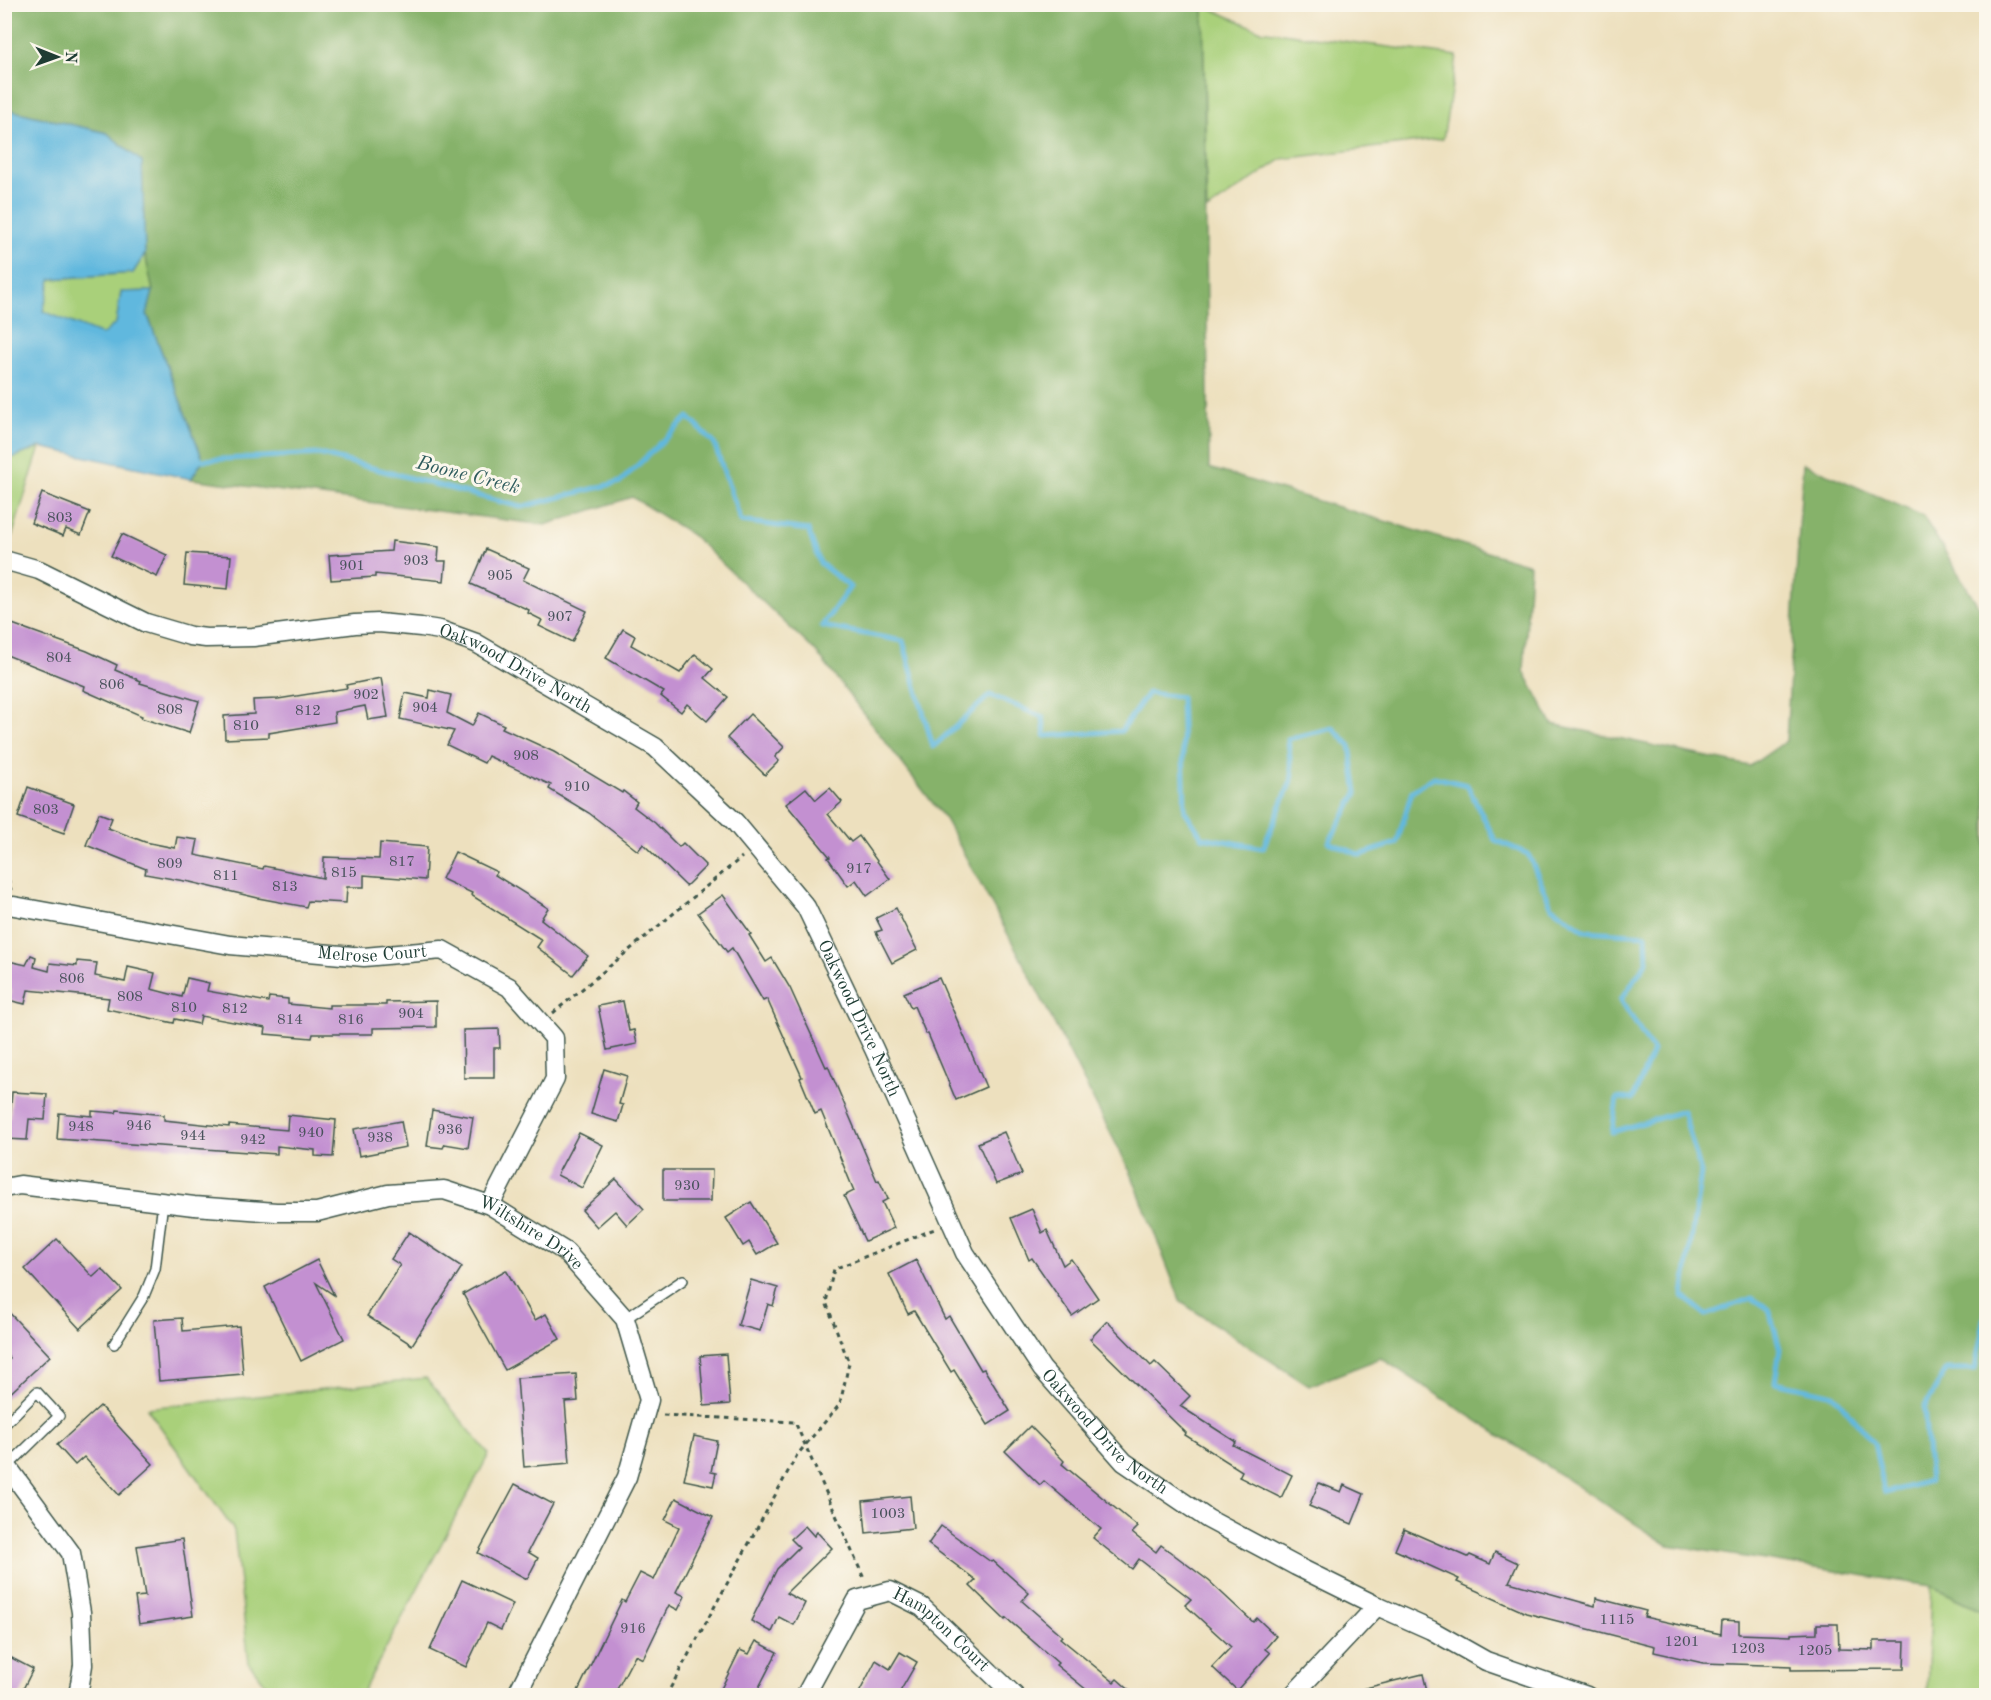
<svg xmlns="http://www.w3.org/2000/svg" width="1991" height="1700" viewBox="0 0 1991 1700" font-family="'Old Standard TT',serif">
<style>
.green{fill:#a9d07a;stroke:#648657;stroke-width:1.5}
.forest{fill:#86b26a;stroke:#52784f;stroke-width:1.5}
.water{fill:#60b8de;stroke:#407a89;stroke-width:1.5}
.lines{fill:none;stroke-linecap:round;stroke-linejoin:round}
.stream{stroke:#60b8de;stroke-width:5}
.building{fill:#c390d1}
.service-casing{stroke:#3e5549;stroke-width:12}
.minor-casing{stroke:#3e5549;stroke-width:21}
.path{stroke:#3e5549;stroke-width:3;stroke-dasharray:4.5 4.5;stroke-linecap:butt}
.service{stroke:#fff;stroke-width:9}
.minor{stroke:#fff;stroke-width:18}
.labels{text-anchor:middle;dominant-baseline:central;stroke-width:6;stroke-linejoin:round;paint-order:stroke}
.number-label{font-size:15px;fill:#48525b}
.street-label{font-size:18px;fill:#1f3d34;stroke:#fbf7ec}
.water-label{font-size:20px;font-style:italic;fill:#2f5c5e;stroke:#fbf7ec}
</style>
<rect width="100%" height="100%" fill="#fbf7ec"/>
<filter id="ink" filterUnits="userSpaceOnUse"><feTurbulence type="fractalNoise" baseFrequency=".0167" numOctaves="2"/><feDisplacementMap in="SourceGraphic" scale="12" xChannelSelector="R" yChannelSelector="G"/><feConvolveMatrix kernelMatrix="1 2 1 2 8 2 1 2 1" color-interpolation-filters="sRGB"/></filter>
<filter id="wash" filterUnits="userSpaceOnUse"><feTurbulence type="fractalNoise" baseFrequency=".008" numOctaves="4" result="noise"/><feDisplacementMap in="SourceGraphic" scale="24" xChannelSelector="R" yChannelSelector="G"/><feGaussianBlur stdDeviation="1.35" result="paint"/><feColorMatrix in="noise" values="0 0 0 0 0 0 0 0 0 0 0 0 0 0 0 0 0 1.4 0 .05"/><feComposite in="paint" operator="in"/></filter>
<g filter="url(#wash)">
<rect width="100%" height="100%" fill="#ede0be"/>
<g class="green">
<polygon points="1203,5 1259,30 1457,56 1443,139 1282,159 1207,210"/>
<polygon points="145,254 153,291 121,292 116,323 102,335 43,312 51,279 133,273"/>
<polygon points="40,447 9,546 5,546 4,458 15,457"/>
<polygon points="426,1378 489,1454 361,1695 274,1695 249,1663 234,1530 147,1408"/>
<polygon points="1931,1586 1986,1612 1986,1695 1927,1694"/>
</g>
<polygon class="forest" points="5,5 1203,5 1209,468 1530,565 1524,671 1552,724 1750,766 1786,741 1803,463 1923,516 1979,607 1986,608 1986,1612 1931,1586 1668,1545 1381,1358 1309,1386 1181,1302 1131,1173 1017,951 945,819 817,653 691,534 632,497 545,525 191,479 203,460 147,313 153,291 145,254 142,162 107,133 5,109"/>
<polygon class="water" points="5,109 107,133 142,162 145,254 133,273 51,279 43,311 102,335 116,323 121,292 153,291 147,314 203,460 191,479 40,447 15,457 5,458"/>
<g class="lines">
<polyline class="stream" points="199,458 203,460 319,454 521,507 620,482 688,417 714,443 741,521 808,530 820,563 850,587 822,626 903,641 933,747 990,695 1043,717 1045,736 1121,731 1148,693 1181,697 1185,811 1202,837 1263,848 1292,779 1288,739 1333,728 1350,746 1357,793 1329,842 1360,855 1397,843 1412,791 1434,777 1467,785 1495,840 1528,854 1552,907 1586,931 1646,935 1647,961 1621,1000 1653,1051 1633,1099 1617,1098 1612,1132 1683,1111 1701,1173 1683,1296 1706,1315 1752,1298 1769,1309 1780,1349 1775,1382 1834,1395 1874,1443 1885,1493 1930,1481 1924,1408 1947,1369 1975,1369 1986,1311"/>
</g>
<g id="blocks">
<g class="building">
<polygon points="42,493 90,512 81,535 66,529 63,536 31,523"/>
<polygon points="122,534 167,555 157,577 111,556"/>
<polygon points="392,541 439,547 438,561 446,561 444,581 375,574 375,577 331,580 329,555 391,551"/>
<polygon points="486,549 529,568 523,580 587,611 572,642 539,626 542,620 528,613 529,610 471,584"/>
<polygon points="187,553 231,556 228,589 184,585"/>
<polygon points="4,621 87,651 117,665 115,670 141,681 140,683 199,701 189,733 141,718 142,716 83,690 84,686 4,654"/>
<polygon points="623,629 635,636 631,645 680,673 695,654 713,669 705,678 728,697 707,721 687,704 681,712 661,696 664,692 606,658"/>
<polygon points="381,678 388,717 368,720 365,706 334,712 335,722 269,733 269,737 225,739 224,716 254,714 253,700 278,699 347,688 346,685"/>
<polygon points="430,690 451,695 447,713 472,726 479,713 504,725 502,728 554,752 622,793 623,791 637,802 634,807 655,823 679,847 683,843 706,866 686,886 643,844 638,851 589,813 549,789 551,785 488,756 484,763 447,745 454,731 400,719 405,693 429,698"/>
<polygon points="750,714 784,747 775,757 779,761 765,775 727,738"/>
<polygon points="28,787 74,804 64,833 18,817"/>
<polygon points="806,788 816,800 830,788 842,802 828,814 851,842 859,836 890,879 867,896 856,880 848,886 828,858 830,857 786,804"/>
<polygon points="99,813 112,818 108,828 145,842 175,848 177,837 198,840 195,855 263,869 264,866 323,878 324,857 379,859 380,843 427,847 425,880 364,875 364,887 347,887 346,903 308,901 306,907 258,898 190,882 145,874 146,869 86,845"/>
<polygon points="455,852 497,872 495,875 548,908 541,919 588,956 573,975 537,947 542,940 471,895 472,893 442,879"/>
<polygon points="723,895 751,934 749,935 766,962 772,958 790,988 826,1067 828,1066 877,1181 879,1180 888,1199 882,1202 894,1228 865,1241 844,1196 854,1191 821,1111 815,1114 800,1078 802,1077 767,999 763,1001 732,948 727,952 698,913"/>
<polygon points="896,908 917,950 892,963 876,932 882,930 876,918"/>
<polygon points="31,955 36,957 34,967 49,971 50,963 77,966 77,961 97,963 95,976 125,982 128,967 155,973 151,989 182,997 187,978 209,983 207,991 268,1002 269,997 288,999 288,1004 329,1008 329,1005 386,1005 386,1002 436,1001 436,1027 373,1028 373,1034 313,1034 312,1038 265,1034 266,1028 201,1016 199,1024 175,1019 174,1023 107,1009 109,998 28,990 25,1004 8,1000 12,991 4,989 4,960 26,965"/>
<polygon points="939,978 986,1087 956,1100 928,1034 926,1034 914,1006 911,1008 904,993"/>
<polygon points="623,1001 629,1031 634,1030 637,1044 607,1050 598,1006"/>
<polygon points="499,1029 500,1048 494,1048 494,1078 464,1078 463,1030"/>
<polygon points="604,1069 627,1076 619,1104 623,1105 618,1122 591,1114"/>
<polygon points="12,1092 47,1094 45,1120 29,1119 27,1140 4,1139 4,1117 10,1118"/>
<polygon points="117,1110 164,1115 164,1120 229,1127 229,1125 287,1130 288,1115 336,1120 333,1157 315,1156 315,1150 277,1146 277,1154 57,1139 59,1113 92,1116 92,1111 116,1113"/>
<polygon points="432,1110 473,1117 468,1148 445,1144 443,1148 427,1146"/>
<polygon points="401,1121 406,1147 359,1156 354,1129"/>
<polygon points="1004,1132 1022,1174 996,1184 978,1143"/>
<polygon points="579,1133 603,1145 582,1188 557,1175"/>
<polygon points="663,1170 712,1170 711,1201 663,1201"/>
<polygon points="616,1179 644,1209 627,1225 615,1211 597,1227 582,1210"/>
<polygon points="751,1202 777,1243 757,1255 749,1242 743,1246 726,1218"/>
<polygon points="1032,1209 1042,1233 1047,1230 1063,1265 1071,1259 1098,1298 1072,1316 1032,1258 1029,1260 1011,1218"/>
<polygon points="409,1232 462,1267 412,1345 367,1316 400,1265 391,1259"/>
<polygon points="57,1239 93,1277 102,1269 122,1290 80,1329 25,1269"/>
<polygon points="317,1260 334,1295 316,1283 344,1339 301,1361 265,1287"/>
<polygon points="916,1260 945,1319 949,1316 981,1370 984,1369 1010,1411 988,1425 954,1370 951,1372 914,1311 908,1314 889,1274"/>
<polygon points="506,1270 535,1320 546,1314 560,1339 505,1370 463,1294"/>
<polygon points="751,1280 778,1288 773,1306 768,1304 760,1331 738,1325"/>
<polygon points="4,1307 50,1356 4,1399 4,1364 10,1359 4,1352"/>
<polygon points="182,1318 183,1331 239,1326 243,1374 159,1381 154,1320"/>
<polygon points="1107,1321 1151,1366 1155,1362 1190,1396 1180,1406 1236,1442 1233,1445 1292,1475 1281,1498 1239,1477 1242,1471 1185,1435 1186,1433 1090,1339"/>
<polygon points="726,1354 730,1404 704,1406 700,1356"/>
<polygon points="576,1374 578,1401 565,1402 570,1463 524,1467 517,1378"/>
<polygon points="100,1406 153,1464 119,1495 84,1457 75,1465 57,1445"/>
<polygon points="1030,1426 1064,1461 1062,1464 1138,1527 1132,1533 1156,1552 1161,1545 1209,1581 1253,1622 1257,1618 1276,1636 1265,1649 1270,1653 1237,1690 1212,1667 1231,1647 1185,1605 1191,1599 1139,1559 1132,1569 1093,1538 1101,1529 1044,1481 1040,1485 1005,1451"/>
<polygon points="694,1436 717,1441 711,1472 716,1473 713,1486 684,1480"/>
<polygon points="1319,1483 1341,1492 1344,1485 1364,1494 1352,1524 1309,1506"/>
<polygon points="515,1484 553,1504 528,1552 538,1558 527,1579 478,1553"/>
<polygon points="910,1496 913,1528 866,1533 863,1501"/>
<polygon points="676,1498 713,1517 676,1592 685,1596 678,1610 669,1605 643,1659 635,1655 614,1695 586,1695 578,1691 622,1600 625,1602 640,1573 654,1580 673,1540 679,1527 665,1520"/>
<polygon points="805,1526 814,1536 817,1532 832,1548 786,1593 805,1603 794,1625 779,1617 772,1632 751,1621 777,1569 799,1547 791,1539"/>
<polygon points="941,1526 991,1562 993,1561 1029,1593 1022,1601 1062,1636 1060,1638 1114,1682 1117,1679 1135,1695 1093,1695 1056,1665 1058,1663 1006,1618 1005,1620 970,1586 976,1580 928,1544"/>
<polygon points="1404,1529 1468,1557 1470,1555 1490,1564 1495,1552 1518,1563 1509,1582 1595,1606 1596,1598 1646,1611 1644,1617 1721,1634 1722,1620 1739,1621 1739,1634 1791,1636 1791,1634 1817,1633 1817,1624 1838,1624 1839,1649 1874,1650 1874,1641 1905,1641 1904,1669 1791,1670 1791,1666 1703,1663 1654,1652 1655,1646 1526,1613 1457,1582 1459,1579 1395,1550"/>
<polygon points="182,1539 193,1616 139,1624 135,1597 145,1596 137,1546"/>
<polygon points="462,1580 513,1604 501,1630 487,1623 466,1667 430,1650"/>
<polygon points="756,1641 777,1652 755,1695 718,1695 740,1650 749,1654"/>
<polygon points="900,1652 917,1662 898,1695 858,1695 876,1660 890,1669"/>
<polygon points="4,1654 33,1669 20,1695 4,1695"/>
<polygon points="1423,1674 1428,1695 1357,1695 1357,1690"/>
</g>
</g>
</g>
<g filter="url(#ink)">
<use href="#blocks" fill-opacity="0" stroke="#3e5549" stroke-width="1.5"/>
<g class="lines">
<g class="service-casing">
<g id="service">
<polyline points="625,1319 683,1280"/>
<polyline points="114,1344 144,1296 155,1269 163,1202"/>
<polyline points="4,1425 37,1392 59,1416 8,1466"/>
</g>
</g>
<g class="minor-casing">
<g id="minor">
<path id="s1" d="M4,560l35,10 107,53 44,13 16,2 47,-1 102,-13 24,-1 42,4 19,3 36,13 179,104 80,75 71,85 68,142 91,204 77,116 82,93 84,57 88,47 81,40 54,24 55,31 101,35"/>
<path id="s2" d="M14,906l216,39 134,12 78,-7 67,37 45,51 1,41 -65,126"/>
<path id="s3" d="M4,1188l16,-3 174,21 82,6h41l71,-18 56,-4 46,15 76,47 59,67 24,81 -22,77 -111,219"/>
<polyline points="4,1462 71,1553 81,1612 83,1665 78,1696"/>
<path id="s4" d="M805,1696l52,-96 33,-9 32,16 93,89"/>
<polyline points="1292,1696 1377,1606"/>
</g>
</g>
<g class="path">
<polyline points="4,861 11,890"/>
<polyline points="553,1013 742,857"/>
<polyline points="663,1415 795,1422 865,1581"/>
<polyline points="666,1696 797,1455 840,1404 849,1363 826,1302 834,1269 937,1228"/>
</g>
<use href="#service" class="service"/>
<use href="#minor" class="minor"/>
</g>
</g>
<g class="labels">
<g class="number-label">
<text x="60" y="518">803</text>
<text x="416" y="561">903</text>
<text x="352" y="566">901</text>
<text x="500" y="576">905</text>
<text x="560" y="617">907</text>
<text x="59" y="658">804</text>
<text x="112" y="685">806</text>
<text x="366" y="695">902</text>
<text x="425" y="708">904</text>
<text x="170" y="710">808</text>
<text x="308" y="711">812</text>
<text x="246" y="726">810</text>
<text x="526" y="756">908</text>
<text x="577" y="787">910</text>
<text x="46" y="810">803</text>
<text x="402" y="862">817</text>
<text x="170" y="864">809</text>
<text x="859" y="869">917</text>
<text x="344" y="873">815</text>
<text x="226" y="876">811</text>
<text x="285" y="887">813</text>
<text x="72" y="979">806</text>
<text x="130" y="997">808</text>
<text x="184" y="1008">810</text>
<text x="235" y="1009">812</text>
<text x="411" y="1014">904</text>
<text x="290" y="1020">814</text>
<text x="351" y="1020">816</text>
<text x="139" y="1126">946</text>
<text x="81" y="1127">948</text>
<text x="450" y="1130">936</text>
<text x="311" y="1133">940</text>
<text x="193" y="1136">944</text>
<text x="380" y="1138">938</text>
<text x="253" y="1140">942</text>
<text x="687" y="1186">930</text>
<text x="888" y="1514">1003</text>
<text x="1617" y="1620">1115</text>
<text x="633" y="1629">916</text>
<text x="1682" y="1642">1201</text>
<text x="1748" y="1649">1203</text>
<text x="1815" y="1651">1205</text>
</g>
<g class="street-label">
<text stroke="none"><textPath href="#s1" startOffset="538">Oakwood Drive North</textPath></text>
<text stroke="none"><textPath href="#s2" startOffset="362">Melrose Court</textPath></text>
<text stroke="none"><textPath href="#s1" startOffset="1042">Oakwood Drive North</textPath></text>
<text stroke="none"><textPath href="#s3" startOffset="542">Wiltshire Drive</textPath></text>
<text stroke="none"><textPath href="#s1" startOffset="1528">Oakwood Drive North</textPath></text>
<text stroke="none"><textPath href="#s4" startOffset="208">Hampton Court</textPath></text>
</g>
<g class="water-label">
<text transform="translate(468 476) rotate(14)">Boone Creek</text>
</g>
</g>
<rect width="1991" height="1700" fill="none" stroke="#fbf7ec" stroke-width="24"/>
<g transform="translate(57 57) rotate(91)" stroke="#fbf7ec" stroke-width="4.5" paint-order="stroke">
<path d="M0-4.5L10 22L0 15L-10 22Z" fill="#1f3d34"/>
<text y="-9" font-size="16" font-weight="bold" text-anchor="middle" fill="#1f3d34">N</text>
</g>
</svg>
